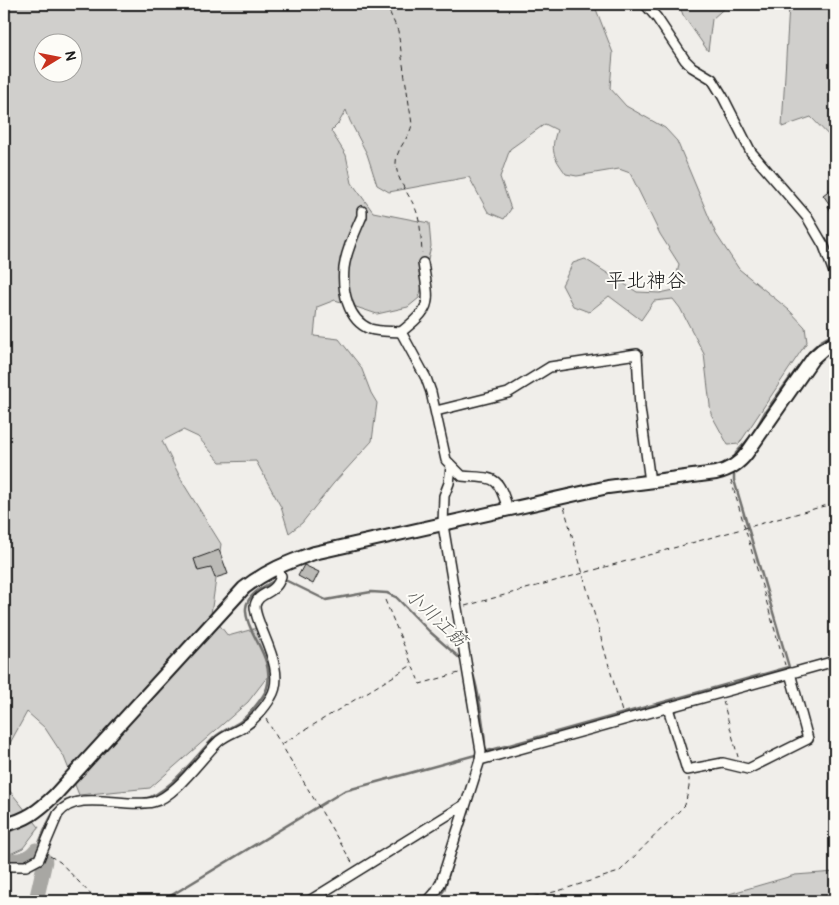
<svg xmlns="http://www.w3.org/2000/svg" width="839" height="905" viewBox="0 0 839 905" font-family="Pangolin,'Klee One',sans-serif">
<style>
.green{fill:#d0cfcc;stroke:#767674;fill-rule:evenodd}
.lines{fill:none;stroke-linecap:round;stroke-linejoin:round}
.stream{stroke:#706f6d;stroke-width:2.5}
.river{stroke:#a8a7a3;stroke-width:15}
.building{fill:#bbbab6;stroke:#1c1c1c}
.street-casing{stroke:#1c1c1c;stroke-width:12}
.secondary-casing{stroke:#1c1c1c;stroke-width:16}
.path{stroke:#1c1c1c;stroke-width:1;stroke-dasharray:5 4;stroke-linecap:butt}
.street{stroke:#fdfcf7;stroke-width:9}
.secondary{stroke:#fdfcf7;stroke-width:12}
.labels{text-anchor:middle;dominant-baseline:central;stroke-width:4;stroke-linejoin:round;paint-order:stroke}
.water-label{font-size:19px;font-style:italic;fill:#5b5b59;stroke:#fdfcf7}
.quarter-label{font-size:20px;fill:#1c1c1c;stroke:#fdfcf7}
</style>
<rect width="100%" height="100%" fill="#f0eeea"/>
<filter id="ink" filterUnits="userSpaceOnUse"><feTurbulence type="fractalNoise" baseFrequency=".02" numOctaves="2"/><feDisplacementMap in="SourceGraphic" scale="10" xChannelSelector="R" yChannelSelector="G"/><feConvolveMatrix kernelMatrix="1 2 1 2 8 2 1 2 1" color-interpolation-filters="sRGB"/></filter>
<g filter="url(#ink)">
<g class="green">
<path d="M4,4h590l19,49 -3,35 16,18 39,22 12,13 39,93 23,35 50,41 16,17 2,15 -68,102 -11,1 -17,-31 -7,-60 -24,-46 -7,-9 -19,2 -13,19 -32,-24 -20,16 -16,-6 -11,-21 11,-22 12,-4 52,33 23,1 14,-3 5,-26 -19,-30 -30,-61 -11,-4 -42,7 -11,-2c-13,-18 -16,-23 -9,-44l-12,-6 -35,25 -10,28 11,32 -7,10 -16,-7 -19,-35 -80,15 -12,-7 -10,-31 -17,-33 -4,-11 -8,14 -7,7 15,24 6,28 21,29 56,11 2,23 -12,52 -11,9 -31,7 -42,-14 -18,7 -3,29 25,3 22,28 10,26 6,10 -5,38 -39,43 -31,39 -13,10 -8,-26 -25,-46 -36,1 -22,-25 -15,-7 -21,11 21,42 38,61 -10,70 17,22 29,-8 14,44 -23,30 -98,86 -71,7 -15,-38 -19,-29 -18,-16 -23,42zM42,42h30v30h-30z"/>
<polygon points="679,4 729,4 712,19 708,51 683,15"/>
<polygon points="790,4 835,4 835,142 811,117 782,127 789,5"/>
<polygon points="4,778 9,790 39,827 23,848 8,855 5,834 4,832"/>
<polygon points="835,872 835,901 710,901 715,898 795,875"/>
</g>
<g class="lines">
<g class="stream">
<polyline points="735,459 736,453 753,434 765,412 810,351 821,341 835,333"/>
<polyline points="283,579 326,600 371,592 387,593 396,597 429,631 463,661"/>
<path d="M469,666c8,9 17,73 16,87"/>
<polyline points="484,752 789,667 734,480 734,472"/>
<path d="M144,799c25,-5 53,-45 71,-62 8,-7 18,-10 26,-16 8,-6 23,-24 26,-33 9,-30 -23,-57 -21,-80 1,-14 19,-22 30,-28"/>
<path d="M36,850c16,-34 18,-59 63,-53"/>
<polyline points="162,901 344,791 479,754"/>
<polyline points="436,901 444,890 468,811"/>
</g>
<path class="river" d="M4,860c13,1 23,1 32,-10l9,11 -9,40"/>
</g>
<g class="building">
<polygon points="831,189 835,196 835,218 828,206 830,205 823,195"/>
<polygon points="219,550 228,574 215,578 211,568 198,571 194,559"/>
<polygon points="304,565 319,572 313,584 298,576"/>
</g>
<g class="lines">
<g class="street-casing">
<g id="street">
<polyline points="645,4 657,18 685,60 692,67 712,79 723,97 751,152 807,217 824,246 835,275"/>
<path d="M362,211v5c-7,16 -16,35 -18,52 -2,21 3,52 26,61 10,3 21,2 31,3"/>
<path d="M423,263c6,40 11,43 -22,69l25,46 5,14 15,68 16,16c34,3 35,-2 46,33"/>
<polyline points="436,411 508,393 550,367 637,354 640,408 650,482"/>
<polyline points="451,467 449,483 444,496 443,525 481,751 480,760"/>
<polyline points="668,708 687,770 723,763 748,769 808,739 790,673"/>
<path d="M4,866h22l13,-7 19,-45c20,-26 66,-5 95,-12 22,-5 49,-45 66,-61 7,-6 16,-9 23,-13 11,-7 23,-20 29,-31 13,-21 -3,-51 -11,-72 -2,-6 -5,-12 -5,-19 2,-12 15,-12 21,-20 3,-3 4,-7 5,-10l-5,-9"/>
<polyline points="309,901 464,805"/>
<polyline points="428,901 435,893 441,882 480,760 835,661"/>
</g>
</g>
<g class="secondary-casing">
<path id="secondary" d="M4,825c23,-5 34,-14 51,-30l189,-207c22,-17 44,-26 70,-35l294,-66 108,-14c13,-3 23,-9 31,-20l66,-95 9,-8 13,-8"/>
</g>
<g class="path">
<path d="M386,4l12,27 14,93c-2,14 -16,24 -16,39 0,17 14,32 20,47 5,13 5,29 6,43"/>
<polyline points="731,480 785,665"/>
<polyline points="564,507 622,712"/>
<polyline points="385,600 420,684 459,673"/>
<polyline points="465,606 835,503"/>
<polyline points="723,701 738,757"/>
<polyline points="266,719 353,864"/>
<polyline points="282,744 412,665"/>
<polyline points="50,856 60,862 97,901"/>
<polyline points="498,899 524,899 558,891 619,872 685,805 689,787 689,778"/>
</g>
<use href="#street" class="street"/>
<use href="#secondary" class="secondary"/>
</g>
</g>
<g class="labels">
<g class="water-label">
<text transform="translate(436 618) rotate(43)">小川江筋</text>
</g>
<g class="quarter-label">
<text x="646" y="280">平北神谷</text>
</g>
</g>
<rect width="839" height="905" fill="none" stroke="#fdfcf7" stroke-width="20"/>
<rect x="10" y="10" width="819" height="885" fill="none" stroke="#1c1c1c" stroke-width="2" filter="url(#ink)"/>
<g transform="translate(58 58) rotate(80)"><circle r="24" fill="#fdfcf7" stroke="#a3a29f"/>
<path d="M0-4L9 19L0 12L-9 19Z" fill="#c8321e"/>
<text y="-8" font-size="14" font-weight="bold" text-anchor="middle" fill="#1c1c1c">N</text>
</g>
</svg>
